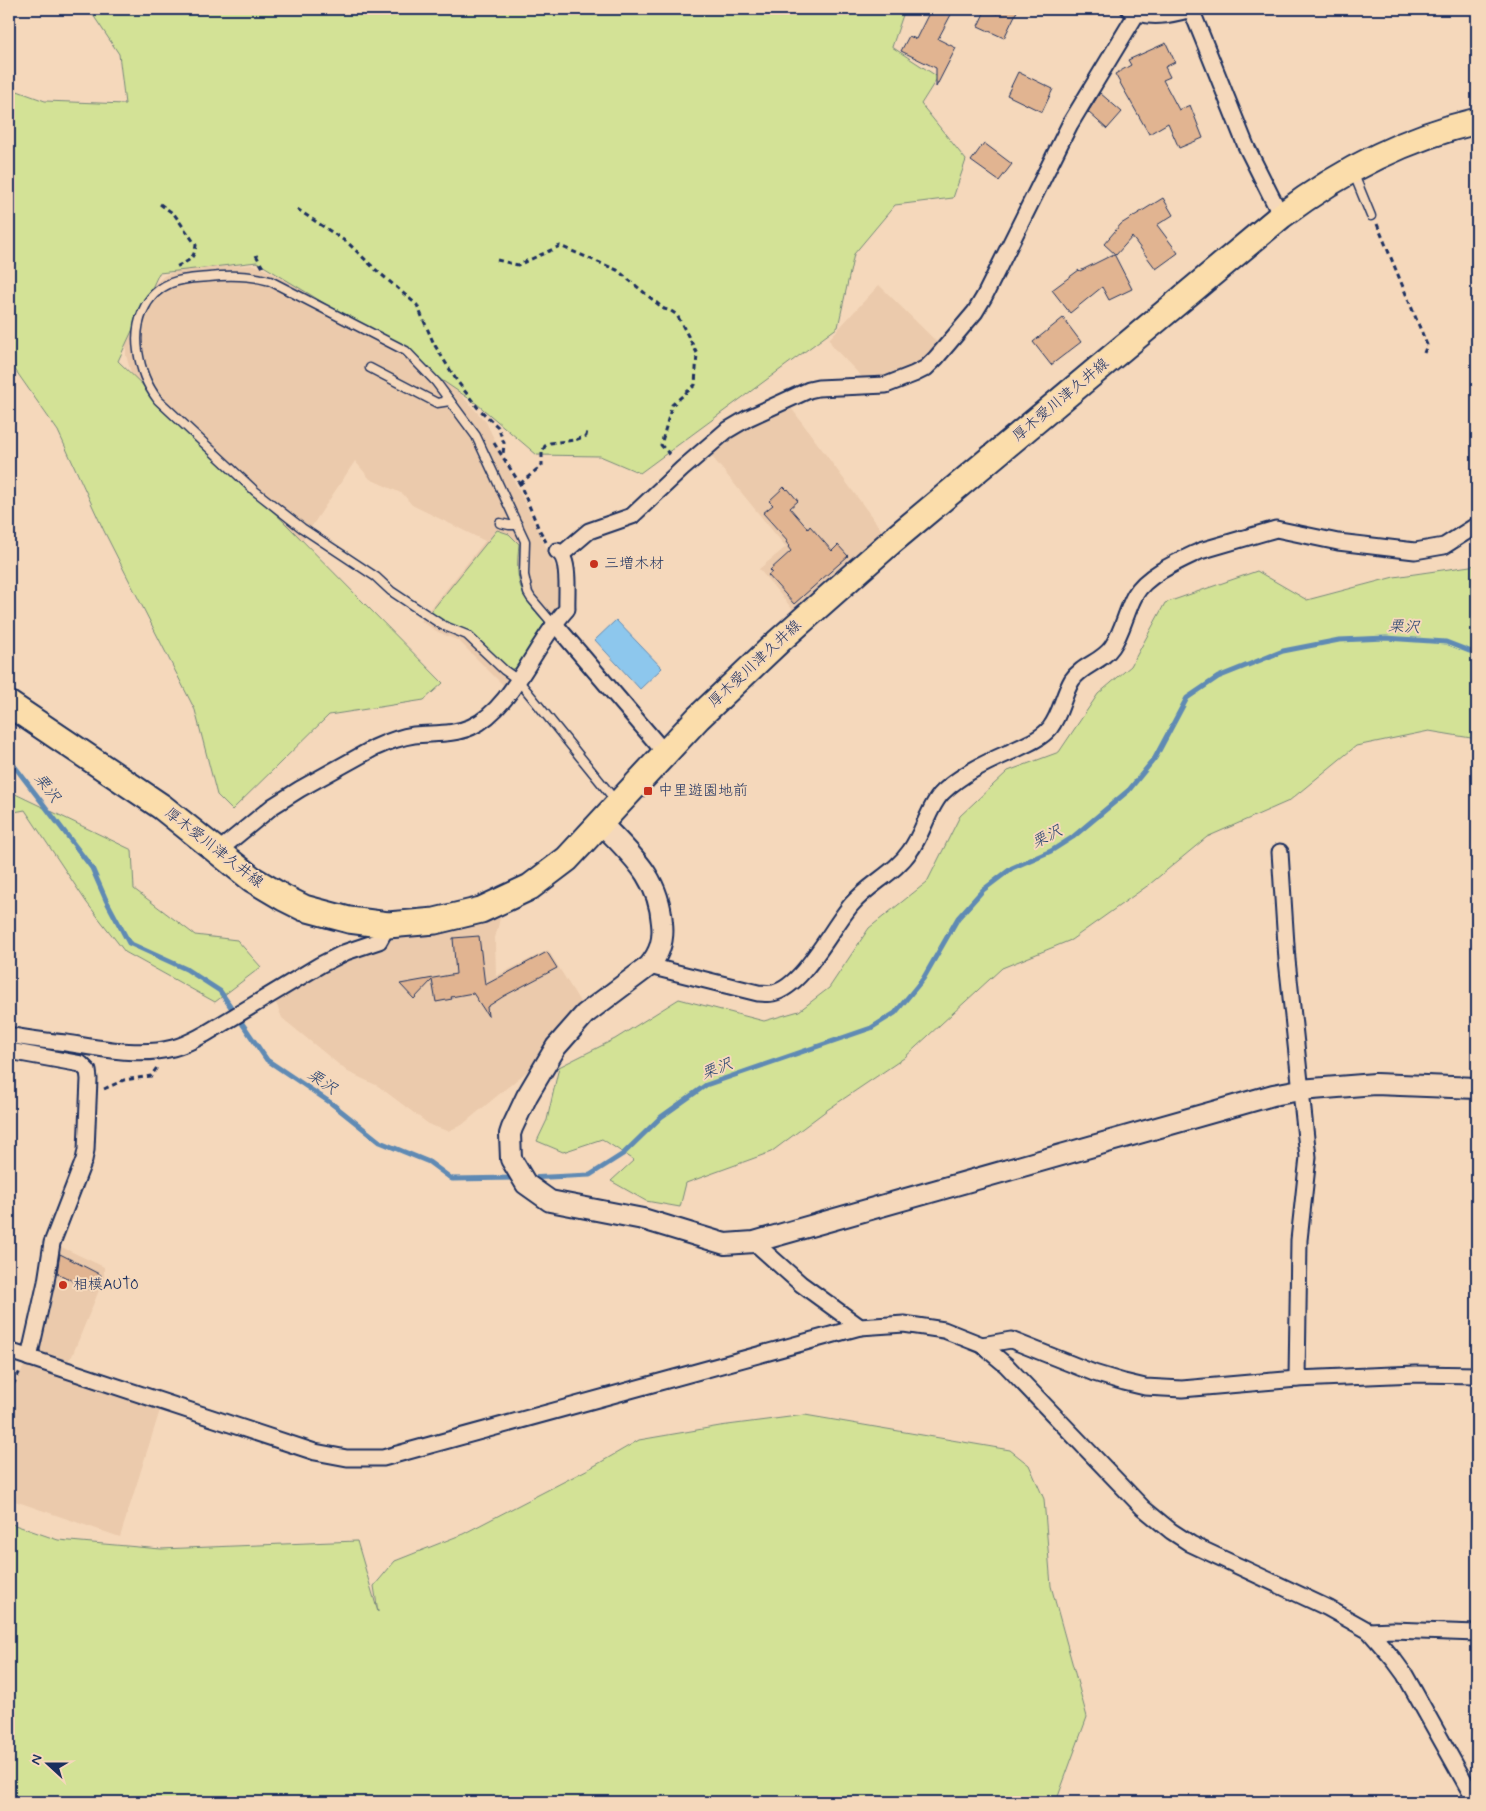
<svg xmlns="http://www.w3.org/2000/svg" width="1486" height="1811" viewBox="0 0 1486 1811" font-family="Mynerve,'Klee One',sans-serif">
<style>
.built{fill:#ebcaac}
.green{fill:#d3e296;stroke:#77887a}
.water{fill:#8dc7ed;stroke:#5f8ab4}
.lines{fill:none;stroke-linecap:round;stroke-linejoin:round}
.stream{stroke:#5f8ab4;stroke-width:5}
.building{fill:#e1b491;stroke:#1b2f5e}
.service-casing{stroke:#1b2f5e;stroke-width:11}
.minor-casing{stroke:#1b2f5e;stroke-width:19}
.tertiary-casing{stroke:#1b2f5e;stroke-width:24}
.primary-casing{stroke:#1b2f5e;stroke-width:29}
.path{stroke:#1b2f5e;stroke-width:3;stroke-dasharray:5 4;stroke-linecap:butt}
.service{stroke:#f5d8bb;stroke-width:8}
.minor{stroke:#f5d8bb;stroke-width:15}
.tertiary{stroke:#f5d8bb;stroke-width:20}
.primary{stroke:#fbddab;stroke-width:25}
.poi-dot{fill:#c8321e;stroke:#f5d8bb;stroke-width:2}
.labels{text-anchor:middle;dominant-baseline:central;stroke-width:4;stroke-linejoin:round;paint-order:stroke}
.street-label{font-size:15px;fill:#1b2f5e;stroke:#f5d8bb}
.poi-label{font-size:15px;fill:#1b2f5e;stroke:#f5d8bb;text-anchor:start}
.water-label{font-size:16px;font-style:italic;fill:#2c4673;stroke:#f5d8bb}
</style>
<rect width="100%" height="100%" fill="#f5d8bb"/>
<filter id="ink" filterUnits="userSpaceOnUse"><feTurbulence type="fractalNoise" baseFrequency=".02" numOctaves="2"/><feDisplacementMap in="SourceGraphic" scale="10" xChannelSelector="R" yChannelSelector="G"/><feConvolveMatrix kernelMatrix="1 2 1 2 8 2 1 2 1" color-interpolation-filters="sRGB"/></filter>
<g filter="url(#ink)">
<g class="built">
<polygon points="255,265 344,307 413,342 486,422 559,574 562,604 542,629 506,688 459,641 438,632 421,621 485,541 412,505 403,494 370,479 355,461 300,544 134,384 126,355 126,330 143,294 164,276 183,268"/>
<polygon points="879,285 940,345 921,364 889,376 862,377 833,347 829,339"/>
<polygon points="789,405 883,532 794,611 759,569 786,547 709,453 732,432"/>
<polygon points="501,915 495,938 496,976 548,950 582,1005 537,1063 462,1125 448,1131 430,1125 378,1086 348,1072 282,1018 274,998 343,958 386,944 386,942 406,935 425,934 450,930"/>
<polygon points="55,1244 104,1267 104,1278 72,1356 64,1365 38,1356 34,1347"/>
<polygon points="26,1362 161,1407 120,1537 9,1499 9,1395"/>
</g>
<g class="green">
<polygon points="89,9 905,9 892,47 938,77 921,104 966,160 953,198 895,205 854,254 838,327 640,473 600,456 537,455 477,404 363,327 257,262 159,273 118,361 286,524 443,683 424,700 329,715 232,810 217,795 195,710 104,531 58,431 9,361 9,88 45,101 125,104 119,54"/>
<path d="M497,530l12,4 10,10c-4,38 0,51 26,78l-28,46 -8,2 -15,-14 -65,-42z"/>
<polygon points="1477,565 1477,739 1429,731 1356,746 1289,801 1207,837 1150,884 1071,940 1002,968 904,1058 827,1110 771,1152 686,1183 680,1207 646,1201 611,1181 634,1160 602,1139 563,1152 537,1141 547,1120 559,1067 615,1039 679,999 764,1021 799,1011 829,988 869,928 927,882 960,816 1008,771 1059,752 1098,694 1131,666 1165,603 1257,571 1307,600 1394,577"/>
<polygon points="9,791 132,850 134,889 195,935 237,940 261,967 215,1002 125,952 87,903 25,810 9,813"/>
<polygon points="805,1415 1010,1450 1029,1465 1044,1499 1051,1586 1087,1717 1056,1802 9,1802 9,1523 58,1540 161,1549 357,1541 378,1612 374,1586 395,1561 463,1534 596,1465 639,1440 720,1426"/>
</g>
<polygon class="water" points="616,620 662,668 640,689 595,640"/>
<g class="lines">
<g class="stream">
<polyline points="9,759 92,868 106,900 129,943 186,969 220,991 267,1060 331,1103 380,1142 429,1162 452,1179 517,1178"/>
<polyline points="528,1178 590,1175 623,1154 661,1117 706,1085 871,1028 895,1013 923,979 958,918 983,890 1012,868 1051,851 1073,837 1129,790 1155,758 1187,698 1218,677 1283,651 1339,640 1386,638 1446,642 1477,654"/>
</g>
</g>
<g class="building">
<polygon points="931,9 954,9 938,39 956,48 936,87 936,68 901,51 909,36 916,39"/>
<polygon points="986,9 997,14 1000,9 1018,9 1004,38 978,26"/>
<polygon points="1166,43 1175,62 1165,67 1170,77 1163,80 1179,110 1190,105 1203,138 1179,148 1168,123 1149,134 1115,74 1131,65 1128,60"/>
<polygon points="1018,72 1053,89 1042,112 1007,95"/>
<polygon points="1100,93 1122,112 1107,129 1088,112"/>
<polygon points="984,143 1012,164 999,181 971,161"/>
<polygon points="1163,198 1173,215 1157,225 1178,253 1156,269 1132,237 1116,255 1104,244 1121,224"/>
<polygon points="1114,254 1132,289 1109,300 1102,287 1070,313 1052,290 1079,270 1080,271"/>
<polygon points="1063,318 1081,342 1051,365 1033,342"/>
<polygon points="784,487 787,490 788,489 798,501 790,508 808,529 810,526 832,551 838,545 848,556 794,604 768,575 772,572 770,570 791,551 788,547 789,546 786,542 788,541 763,513 773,505 769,501"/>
<polygon points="479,936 485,985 547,952 557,968 504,996 487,1007 488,1016 473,993 451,997 452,999 436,1002 432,980 414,999 400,984 456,974 453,938"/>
<polygon points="60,1254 101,1275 93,1291 57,1273"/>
</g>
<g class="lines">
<g class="service-casing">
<g id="service">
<polyline points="1353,172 1371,216"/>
<polyline points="370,368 437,403 450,401"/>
<polyline points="500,523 509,525 518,525"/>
<path d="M553,624l-22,-26 -3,-5 -4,-18 1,-34 -49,-105 -40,-54 -30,-31 -136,-70c-20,-6 -41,-6 -61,-4 -12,1 -26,1 -38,6 -27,11 -37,41 -33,68 3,19 8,33 20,49l97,91 47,37 74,49 15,14 51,34 25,10 37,35 14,10 97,120"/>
</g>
</g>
<g class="minor-casing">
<g id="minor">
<path d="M1129,9c20,11 41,6 62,0l55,137 35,70"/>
<polyline points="562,554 589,531 632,516 682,469 726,431 748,418 809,390 818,388 886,385 914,374 926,368 936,358 975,312 984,297 1070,124 1137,13"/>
<polyline points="554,623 665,753"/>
<path d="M217,852l56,-46 27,-17 74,-41c13,-6 26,-11 40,-13 20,-2 39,0 57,-8 41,-18 64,-84 96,-118 -1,-14 4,-51 -10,-58"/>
<polyline points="1280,852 1287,960 1308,1157 1299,1240 1297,1379"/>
<path d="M649,966l109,27c5,0 9,1 15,0 30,-6 59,-66 79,-89 17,-20 43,-31 58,-53 13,-17 19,-46 33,-59 19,-18 42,-29 65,-39 14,-7 32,-13 42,-25 11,-14 13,-33 22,-48 10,-15 30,-18 40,-33 11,-16 14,-36 23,-52 11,-20 44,-34 65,-44l76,-22 62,13 77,9 29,-5 33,-21"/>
<path d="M9,1035c19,4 38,6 57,8 34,5 73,14 107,5 12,-3 22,-9 32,-14l115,-69 26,-13 33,-11 9,-16"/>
<polyline points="9,1051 81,1064 88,1071 89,1079 86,1150 84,1160 52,1243 46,1282 29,1358"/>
<polyline points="754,1242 801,1284 860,1327 904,1324 944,1330 982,1345 1006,1365 1143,1508 1171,1531 1191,1544 1328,1608 1369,1631 1394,1660 1405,1675 1476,1802"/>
<polyline points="982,1345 1011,1340 1094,1373 1124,1382 1145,1387 1182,1389 1297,1379 1416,1374 1477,1375"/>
<polyline points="9,1351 315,1452 347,1458 383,1458 860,1327"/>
<polyline points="1369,1631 1392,1630 1477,1633"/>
</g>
</g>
<g class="tertiary-casing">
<path id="tertiary" d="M601,823c30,32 58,54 61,100 2,17 -2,30 -13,43l-64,48 -29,33 -29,49 -15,32 -2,6 1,25 15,25 24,17 93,18 82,25 29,-2 519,-147 27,-5 75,-6 102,4"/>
</g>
<g class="primary-casing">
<path id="primary" d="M9,704l153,103 90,72 32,19 20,10 45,12 39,5 47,-4 46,-11 49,-23 37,-28 131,-141 81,-77 113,-100 389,-325c60,-45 123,-78 196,-95"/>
</g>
<g class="path">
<path d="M160,204l14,10 22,31c-2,16 -9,16 -22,23"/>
<polyline points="297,209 348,243 375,269 417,305 434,344 457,381 478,408 498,427 504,443 503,455"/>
<polyline points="1377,224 1427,345 1424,353"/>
<polyline points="256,255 263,268"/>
<polyline points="497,260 518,265 560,246 617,270 664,309 671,311 677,315 697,353 695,385 672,405 661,445 672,457"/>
<polyline points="494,443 520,484 538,527 546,542"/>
<polyline points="520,484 542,465 542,452 545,446 550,443 575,440 586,436 587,431"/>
<polyline points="104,1089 124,1080 151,1076 158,1066"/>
<polyline points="9,1393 20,1371"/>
</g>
<use href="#service" class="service"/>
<use href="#minor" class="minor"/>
<use href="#tertiary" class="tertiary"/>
<use href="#primary" class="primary"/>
</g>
</g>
<g class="poi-dot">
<circle cx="594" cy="564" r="5"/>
<rect x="643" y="786" width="10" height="10" rx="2.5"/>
<circle cx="63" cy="1285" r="5"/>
</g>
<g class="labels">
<g class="street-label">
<text transform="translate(1061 400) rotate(-40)">厚木愛川津久井線</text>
<text transform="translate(755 664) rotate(-43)">厚木愛川津久井線</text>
<text transform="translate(214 848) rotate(38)">厚木愛川津久井線</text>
</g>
<g class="poi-label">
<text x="604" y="564">三増木材</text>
<text x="658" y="791">中里遊園地前</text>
<text x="73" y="1285">相模AUTO</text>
</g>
<g class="water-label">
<text transform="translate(1404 627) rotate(3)">栗沢</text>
<text transform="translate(47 788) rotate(53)">栗沢</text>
<text transform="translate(1047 837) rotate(-27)">栗沢</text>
<text transform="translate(717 1069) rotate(-22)">栗沢</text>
<text transform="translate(322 1082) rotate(34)">栗沢</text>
</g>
</g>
<rect width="1486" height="1811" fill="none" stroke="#f5d8bb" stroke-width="30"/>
<rect x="15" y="15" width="1456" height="1781" fill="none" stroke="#1b2f5e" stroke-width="2" filter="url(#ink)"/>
<g transform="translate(48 1764) rotate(291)" stroke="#f5d8bb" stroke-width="4" paint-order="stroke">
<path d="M0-4L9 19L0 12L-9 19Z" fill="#1b2f5e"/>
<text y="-8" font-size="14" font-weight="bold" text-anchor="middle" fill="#1b2f5e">N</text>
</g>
</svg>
